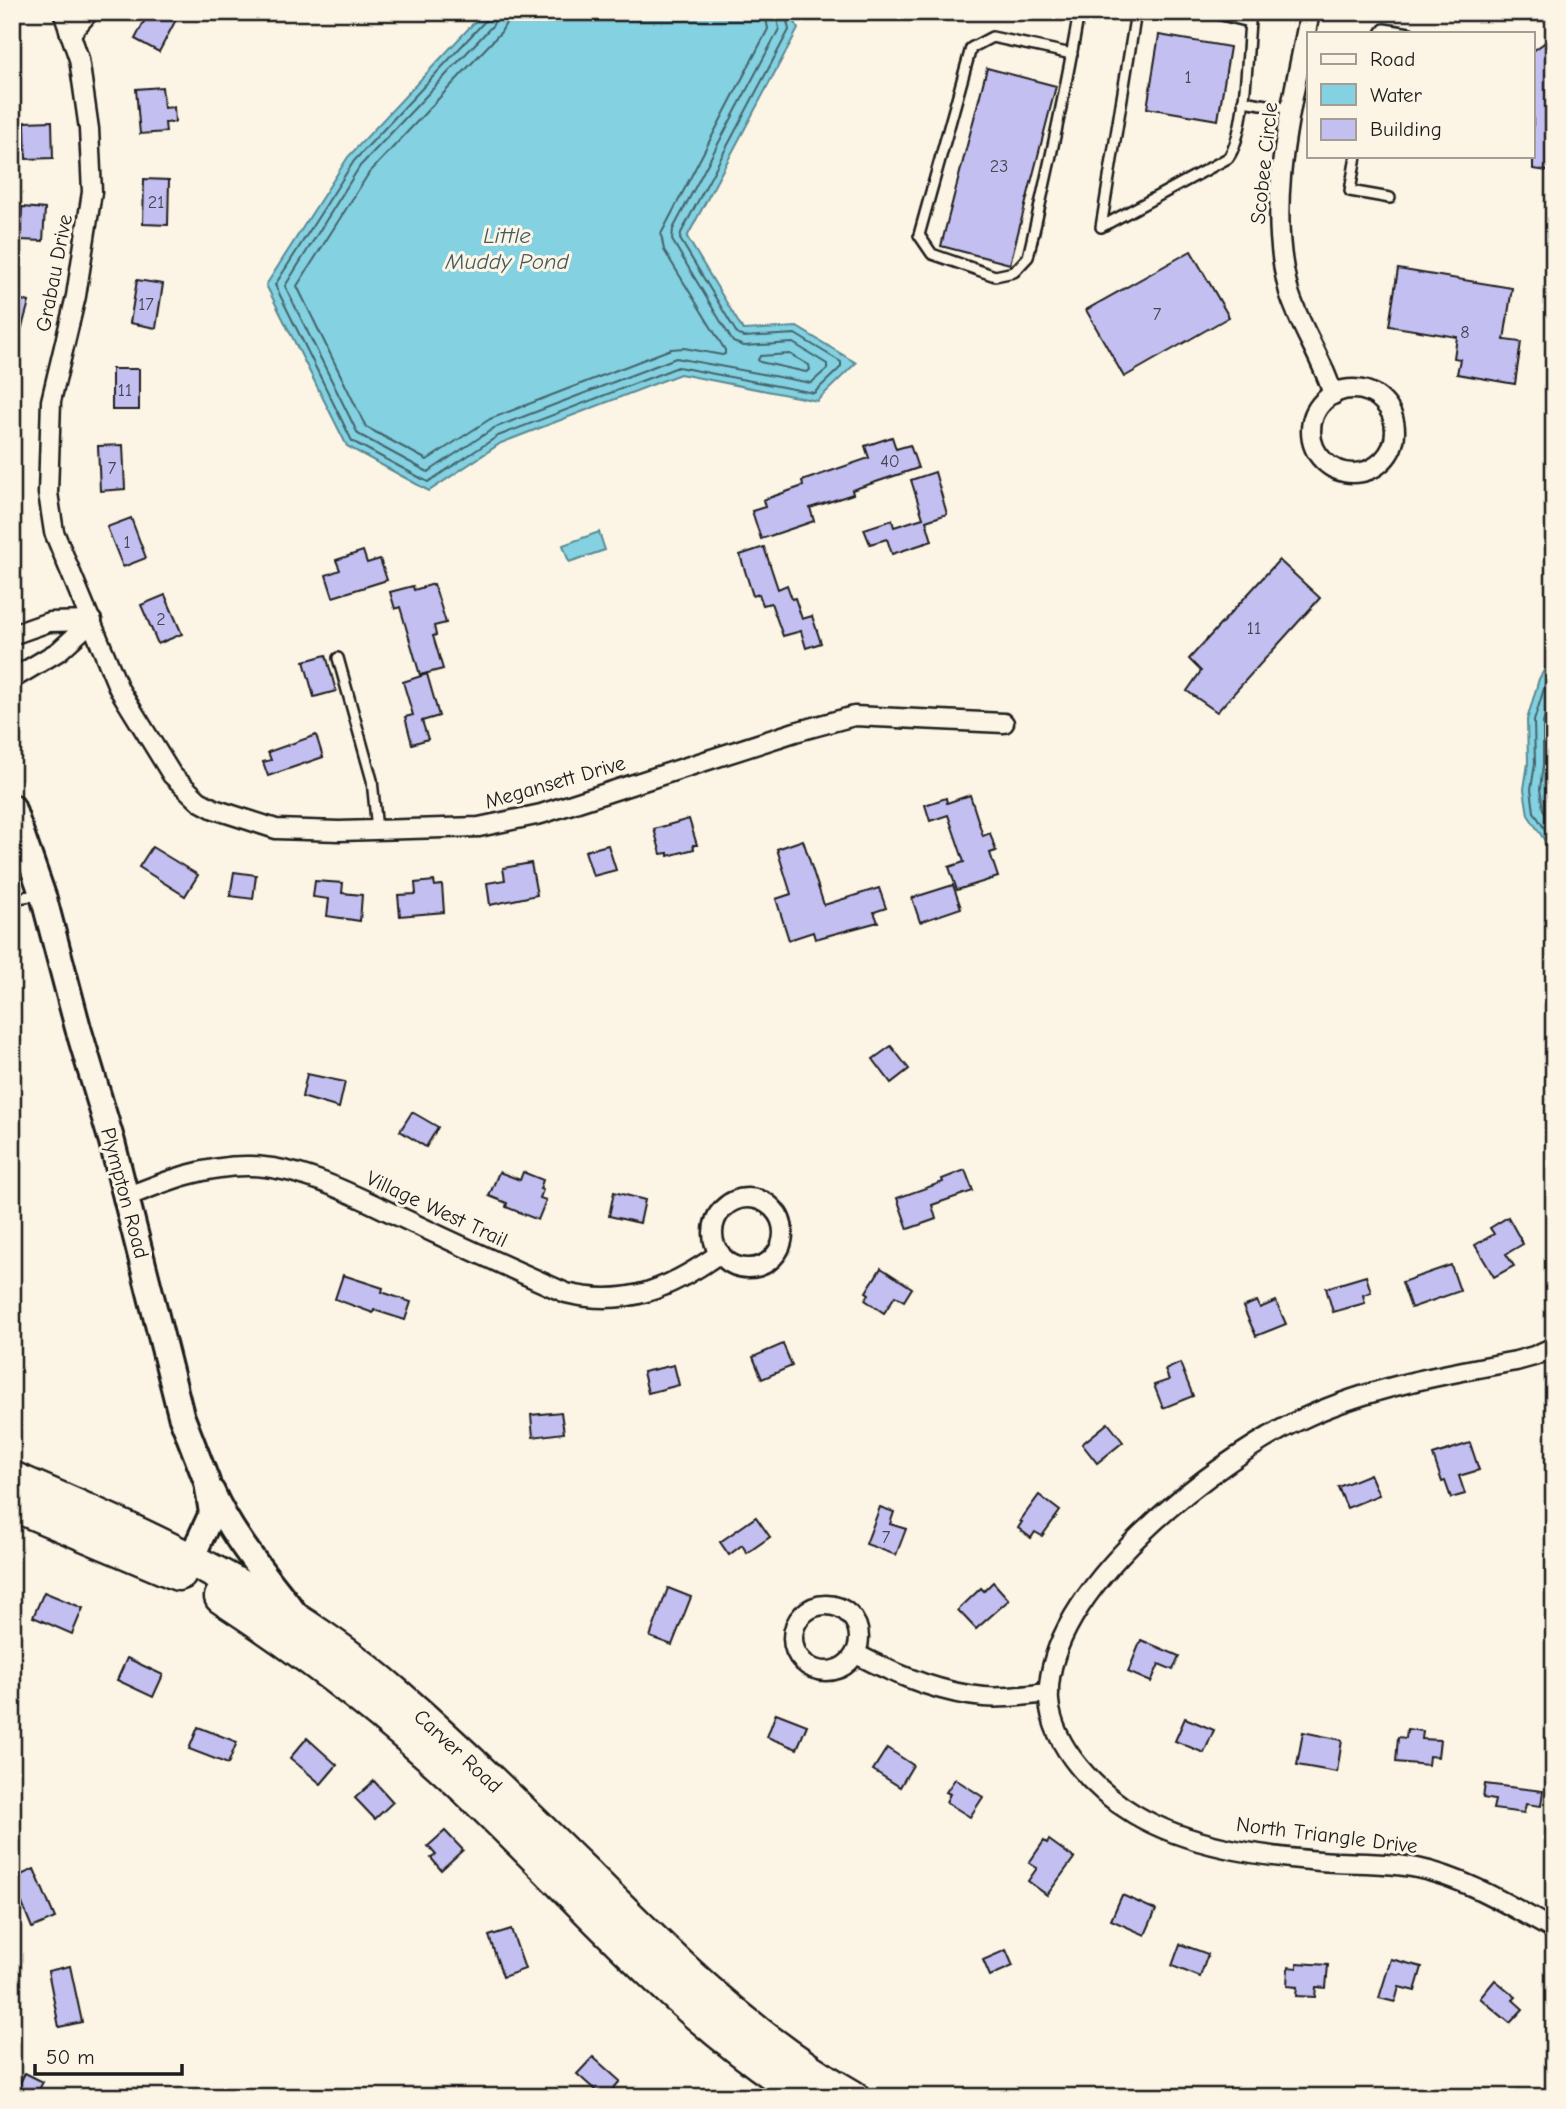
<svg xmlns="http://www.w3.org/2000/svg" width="1566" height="2109" viewBox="0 0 1566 2109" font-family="'Comic Neue',sans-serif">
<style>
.water{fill:#83d1e1;stroke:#5a8992;stroke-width:2}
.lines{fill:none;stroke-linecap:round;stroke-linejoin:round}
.shore{stroke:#45646b;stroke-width:2}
.building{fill:#c3bff1;stroke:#1c1c1c;stroke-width:2}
.lane-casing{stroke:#1c1c1c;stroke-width:14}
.street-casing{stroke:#1c1c1c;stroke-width:23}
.secondary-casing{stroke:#1c1c1c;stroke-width:30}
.highway-casing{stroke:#1c1c1c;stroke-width:37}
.lane{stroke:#fcf5e5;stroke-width:9}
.street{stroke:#fcf5e5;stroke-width:18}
.secondary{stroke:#fcf5e5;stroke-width:24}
.highway{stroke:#fcf5e5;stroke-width:32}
.labels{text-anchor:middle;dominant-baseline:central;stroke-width:6;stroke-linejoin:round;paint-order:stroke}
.number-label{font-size:18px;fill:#464551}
.street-label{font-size:21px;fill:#1c1c1c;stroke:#fcf5e5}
.water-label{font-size:23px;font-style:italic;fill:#405b61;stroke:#fcf5e5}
</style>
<rect width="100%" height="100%" fill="#fcf5e5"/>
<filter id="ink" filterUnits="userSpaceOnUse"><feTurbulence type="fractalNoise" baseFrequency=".0143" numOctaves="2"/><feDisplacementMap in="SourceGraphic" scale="14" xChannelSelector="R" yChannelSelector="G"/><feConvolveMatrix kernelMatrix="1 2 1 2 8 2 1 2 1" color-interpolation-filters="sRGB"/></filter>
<g filter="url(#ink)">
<g class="water">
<polygon points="484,12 791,12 798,29 687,237 743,330 797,327 856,363 817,401 680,374 501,443 429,491 347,446 266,285 348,157"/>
<polygon points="599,532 605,550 569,562 563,545"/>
<polygon points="1554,653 1554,855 1528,815 1524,789 1528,763 1527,720 1539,679"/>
</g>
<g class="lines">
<g class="shore">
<polyline points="488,12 486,20 354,161 275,285 352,441 428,482 498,436 678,367 814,393 841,367 841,362 795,334 744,337 738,335 680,239 681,233 789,30 785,12"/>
<polyline points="497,12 493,25 360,166 285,286 358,434 428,472 494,428 676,358 811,383 827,369 827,364 793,343 744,346 733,342 672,240 673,229 779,29 776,12"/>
<polyline points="508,12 506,23 501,32 369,173 297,286 366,427 427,460 490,419 671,349 684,348 722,355 725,354 725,350 664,250 661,234 768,29 765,12"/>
<polygon points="790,354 809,365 810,370 806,372 760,362 758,360 760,356"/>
<polyline points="1554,668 1546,682 1534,721 1535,764 1531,789 1534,812 1554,844"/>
<polyline points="1554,686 1543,723 1543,764 1540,789 1543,809 1554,827"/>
</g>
</g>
<g class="building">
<polygon points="149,12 180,12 159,52 135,39"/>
<polygon points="1159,35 1230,47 1218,120 1147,108"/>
<polygon points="1554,36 1554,172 1533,169 1533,51"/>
<polygon points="987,68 1056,86 1010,264 941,246"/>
<polygon points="162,87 164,108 174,107 175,122 165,123 166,132 140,134 136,89"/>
<polygon points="52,121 53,158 26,159 25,122"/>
<polygon points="144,179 169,180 168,225 143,224"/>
<polygon points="22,207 45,209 43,241 20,240"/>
<polygon points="1191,251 1229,317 1124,377 1086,310"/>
<polygon points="1398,269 1512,288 1504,340 1521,342 1515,384 1457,374 1460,359 1454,358 1457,337 1389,326"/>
<polygon points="137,280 163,284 156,328 130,323"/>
<polygon points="12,297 29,302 17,345 12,344"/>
<rect x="112" y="369" width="27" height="41"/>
<polygon points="892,437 896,449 910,445 918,468 852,490 853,494 810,508 814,521 761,539 752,511 765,507 763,500 803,486 802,481 869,458 865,446"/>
<polygon points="123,445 125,489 100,491 98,446"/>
<polygon points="935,472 947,514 926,521 932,541 892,554 887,539 870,544 864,529 892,520 894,527 923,518 911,480"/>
<polygon points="131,518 146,558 123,567 107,527"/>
<polygon points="764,547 778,589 787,585 792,599 795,598 802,619 812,616 821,643 806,648 801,631 783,636 771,603 763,605 759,594 753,596 740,555"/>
<polygon points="363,551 367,563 380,559 387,580 333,597 326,575 340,570 336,560"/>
<polygon points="1279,560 1320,598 1217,712 1187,691 1201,671 1189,659"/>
<polygon points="434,584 446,623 434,626 436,635 433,636 443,669 420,675 400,607 395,609 390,592 413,586 414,590"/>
<polygon points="165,595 182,634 158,644 141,605"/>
<polygon points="326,655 336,691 314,697 304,661"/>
<polygon points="427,674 439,716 422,721 428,739 412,744 405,717 413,715 403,682"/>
<polygon points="316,735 323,757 268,776 263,762 271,760 268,752"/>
<polygon points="970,795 983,836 990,833 996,851 990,853 998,877 957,890 949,867 964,862 948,815 930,821 925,805 946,798 947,803"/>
<polygon points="689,819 697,845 693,845 694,849 668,856 668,853 661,854 654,829"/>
<polygon points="803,840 824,905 879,888 886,908 874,912 878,922 815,939 813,932 789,940 776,899 791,894 777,849"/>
<polygon points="608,845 616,870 593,876 585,851"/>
<polygon points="152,847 198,875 185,896 139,867"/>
<polygon points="531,863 537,895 490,905 487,883 505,880 503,868"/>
<polygon points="234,872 256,875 253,899 230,896"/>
<polygon points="315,881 343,883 342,893 362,895 360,921 327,916 329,899 313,897"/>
<polygon points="434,881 435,886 442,885 444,912 400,916 398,895 416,894 415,883"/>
<polygon points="953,885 961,908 920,922 912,898"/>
<polygon points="891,1046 909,1069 891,1083 873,1059"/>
<polygon points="307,1074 345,1082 339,1108 302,1097"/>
<polygon points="412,1112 438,1127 426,1147 400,1131"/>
<polygon points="965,1170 973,1191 932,1205 936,1219 908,1229 897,1198 943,1182 942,1179"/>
<polygon points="499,1172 520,1180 523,1172 543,1180 540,1189 543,1190 540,1198 546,1200 538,1220 506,1207 507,1203 489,1196"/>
<polygon points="614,1192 645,1200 640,1223 609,1216"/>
<polygon points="1508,1217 1523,1244 1506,1254 1514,1266 1494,1277 1475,1245 1494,1234 1490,1228"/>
<polygon points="1451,1265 1460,1291 1411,1308 1402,1282"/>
<polygon points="881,1268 912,1288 904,1301 895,1296 884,1313 865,1300 869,1294 866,1292"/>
<polygon points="343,1275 383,1288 382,1292 411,1302 405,1320 374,1310 373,1313 335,1299"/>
<polygon points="1366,1276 1371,1292 1363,1295 1365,1303 1333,1312 1326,1288"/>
<polygon points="1257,1301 1260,1308 1276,1301 1286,1324 1256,1336 1243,1307"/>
<polygon points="783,1344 792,1366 762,1379 753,1357"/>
<polygon points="1180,1363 1193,1396 1163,1408 1154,1385 1169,1380 1165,1370"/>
<polygon points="674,1365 679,1385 648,1393 643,1372"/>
<polygon points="561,1412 564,1433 533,1437 531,1415"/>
<polygon points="1108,1423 1123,1442 1097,1463 1082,1444"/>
<polygon points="1470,1443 1479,1470 1459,1476 1465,1494 1451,1498 1445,1481 1442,1482 1433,1455"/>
<polygon points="1370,1474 1379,1495 1347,1508 1338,1487"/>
<polygon points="1039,1495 1060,1511 1042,1536 1035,1532 1031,1538 1018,1528 1022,1522 1020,1521"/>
<polygon points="880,1507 894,1512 890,1524 906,1529 896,1555 866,1544"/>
<polygon points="756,1517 770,1537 747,1553 742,1545 729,1555 720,1542"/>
<polygon points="993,1582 1009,1600 976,1629 958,1610 981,1588 984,1591"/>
<polygon points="668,1588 691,1597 672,1645 650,1637"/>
<polygon points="44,1592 83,1608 72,1634 33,1617"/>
<polygon points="1141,1640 1179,1656 1173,1670 1159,1664 1151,1682 1128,1672"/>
<polygon points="127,1658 163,1675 153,1697 117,1680"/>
<polygon points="776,1713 807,1725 797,1749 767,1737"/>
<polygon points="1185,1718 1214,1730 1204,1753 1175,1741"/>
<polygon points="198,1727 237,1742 228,1764 189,1749"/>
<polygon points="1407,1729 1423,1731 1422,1739 1440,1740 1438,1757 1429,1756 1428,1765 1396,1762 1398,1737 1406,1738"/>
<polygon points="1303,1732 1342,1740 1337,1772 1297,1765"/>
<polygon points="307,1738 337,1765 321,1784 290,1758"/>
<polygon points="887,1748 913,1765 900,1787 873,1770"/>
<polygon points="955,1779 983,1797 970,1817 946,1802 950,1794 946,1792"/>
<polygon points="374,1781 393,1802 375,1819 355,1798"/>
<polygon points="1485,1784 1543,1791 1541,1806 1526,1804 1524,1813 1493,1809 1495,1800 1483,1798"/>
<polygon points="445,1831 463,1850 441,1870 431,1858 436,1855 428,1846"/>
<polygon points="1049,1840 1074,1858 1047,1895 1028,1881 1037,1868 1029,1863 1044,1841 1047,1843"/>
<polygon points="34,1869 55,1918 32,1928 12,1879"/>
<polygon points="1122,1895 1156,1910 1145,1935 1111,1920"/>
<polygon points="511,1929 525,1969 503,1977 489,1936"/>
<polygon points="1180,1944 1208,1954 1200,1977 1172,1966"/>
<polygon points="1006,1950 1013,1966 990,1976 983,1960"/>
<polygon points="1391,1959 1422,1967 1415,1991 1399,1987 1395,2002 1379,1998"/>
<polygon points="1297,1963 1328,1965 1326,1988 1316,1987 1315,1997 1296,1996 1297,1987 1287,1986 1288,1967 1297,1968"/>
<polygon points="70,1966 82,2022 59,2027 48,1971"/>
<polygon points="1495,1980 1516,1997 1513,2000 1523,2009 1510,2023 1480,1998"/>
<polygon points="593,2057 620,2081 606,2097 603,2097 577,2074"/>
<polygon points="25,2073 43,2082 35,2097 13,2097"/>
</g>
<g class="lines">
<g class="lane-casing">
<g id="lane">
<path d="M1136,12l-35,215 127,-69c18,-24 19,-103 22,-136l-41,-10"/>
<polyline points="1381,33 1384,29 1410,33"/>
<path d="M1072,54l-80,-17 -21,11 -52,187 13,19 63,22 19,-4 14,-15c19,-81 37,-162 51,-245"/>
<polyline points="1243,101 1292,109"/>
<polyline points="1356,156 1350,191 1390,198"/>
<polyline points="338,658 372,780 377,830"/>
<polyline points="12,868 30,859"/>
<polyline points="12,899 30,896 42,898"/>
</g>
</g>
<g class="street-casing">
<g id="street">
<polyline points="63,12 79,59 89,129 92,192 76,296 51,401 48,493 54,532 119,689 172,775 199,801 214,809 276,829 339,831 479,827 541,814 795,732 854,716 1004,723"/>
<path d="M1310,12c-17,91 -46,188 -21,280 11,36 34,67 44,103"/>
<polyline points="70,34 89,12"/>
<circle cx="1353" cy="431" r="42"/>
<polyline points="12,635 49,622 92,621"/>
<polyline points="12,679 59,651 92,621"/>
<path d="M126,1197c40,-16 80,-32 124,-31 57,1 114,35 165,58 50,24 100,46 151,69 61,15 105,-5 154,-40"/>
<circle cx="748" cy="1233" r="35"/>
<path d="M1554,1347l-20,9 -18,5c-71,13 -144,26 -210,56 -88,40 -265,176 -257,284 4,47 47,90 85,113 54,32 125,42 186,47 32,3 65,0 97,7 49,10 93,38 137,62"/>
<circle cx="826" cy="1638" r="33"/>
<path d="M856,1654c40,21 83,39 128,43 21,2 44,-2 65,-4"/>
</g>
</g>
<g class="secondary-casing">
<g id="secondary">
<polyline points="12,807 44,899 78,1028 112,1142 181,1415 207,1482 212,1513 183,1576"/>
<path d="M212,1492c20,45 54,84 84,123"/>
</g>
</g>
<g class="highway-casing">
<g id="highway">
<path d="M12,1478c136,58 273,119 386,218 65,57 126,117 188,178 83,83 164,165 267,223"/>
<polyline points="12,1504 178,1574"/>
<path d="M221,1597c95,62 180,128 261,207 105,101 201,215 326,293"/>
</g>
</g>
<use href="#lane" class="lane"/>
<use href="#street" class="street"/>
<use href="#secondary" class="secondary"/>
<use href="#highway" class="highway"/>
</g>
</g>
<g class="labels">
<g class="number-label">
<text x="1188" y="77">1</text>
<text x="999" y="166">23</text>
<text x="156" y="202">21</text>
<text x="146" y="304">17</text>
<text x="1157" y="314">7</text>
<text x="1465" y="332">8</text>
<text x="125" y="390">11</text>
<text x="890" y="461">40</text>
<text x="112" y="468">7</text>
<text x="127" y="542">1</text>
<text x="161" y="619">2</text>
<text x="1254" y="628">11</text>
<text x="886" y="1537">7</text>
</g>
<g class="street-label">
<text transform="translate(1264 163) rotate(-84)">Scobee Circle</text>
<text transform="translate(54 273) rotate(-79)">Grabau Drive</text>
<text transform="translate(555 782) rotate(-16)">Megansett Drive</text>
<text transform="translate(125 1193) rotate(75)">Plympton Road</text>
<text transform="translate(437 1209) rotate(25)">Village West Trail</text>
<text transform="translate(458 1751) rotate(43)">Carver Road</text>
<text transform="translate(1327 1835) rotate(7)">North Triangle Drive</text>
</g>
<g class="water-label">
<text x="507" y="235">Little<tspan x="507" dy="26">Muddy Pond</tspan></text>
</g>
</g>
<rect width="1566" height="2109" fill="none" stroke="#fcf5e5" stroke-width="42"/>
<rect x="21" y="21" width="1524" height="2067" fill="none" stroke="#1c1c1c" stroke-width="2.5" filter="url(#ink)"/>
<rect x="1307" y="32" width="228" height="126" fill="#fcf5e5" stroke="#a29e95" stroke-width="2"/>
<rect x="1321" y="54" width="35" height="10" fill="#fcf5e5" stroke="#a29e95" stroke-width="2"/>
<text x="1370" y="66" font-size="21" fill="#1c1c1c">Road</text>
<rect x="1321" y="84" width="35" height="21" fill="#83d1e1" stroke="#a29e95" stroke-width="2"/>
<text x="1370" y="102" font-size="21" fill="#1c1c1c">Water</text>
<rect x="1321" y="119" width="35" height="21" fill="#c3bff1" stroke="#a29e95" stroke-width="2"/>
<text x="1370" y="136" font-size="21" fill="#1c1c1c">Building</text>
<path d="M35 2064v10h147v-10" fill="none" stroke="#1c1c1c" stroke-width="3.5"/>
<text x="46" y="2064" font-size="21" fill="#1c1c1c" stroke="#fcf5e5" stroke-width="5" paint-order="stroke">50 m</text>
</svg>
